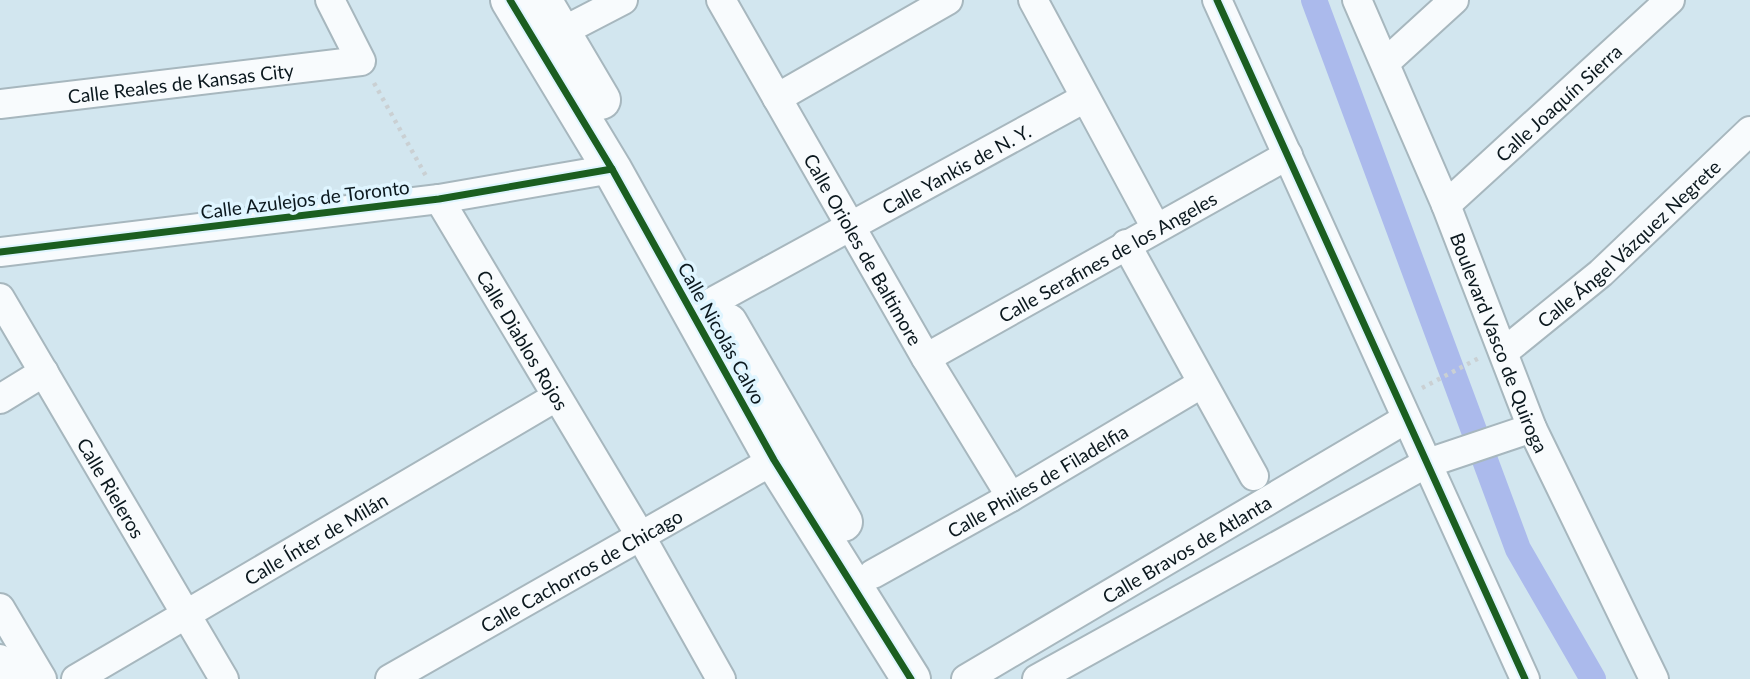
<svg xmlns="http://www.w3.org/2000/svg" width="1750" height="679" viewBox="0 0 1750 679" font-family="Lato,sans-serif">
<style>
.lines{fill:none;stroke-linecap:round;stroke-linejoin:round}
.canal{stroke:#abbaec;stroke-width:26}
.street-casing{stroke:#a7b7be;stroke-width:32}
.secondary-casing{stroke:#a7b7be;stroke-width:42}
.path{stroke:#cad0d3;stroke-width:4.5;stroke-dasharray:3.5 5;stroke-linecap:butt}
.street{stroke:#f8fbfd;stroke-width:28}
.secondary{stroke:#f8fbfd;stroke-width:38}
.cycleway-casing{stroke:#dff5ff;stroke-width:11}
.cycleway{stroke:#1b5e20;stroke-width:7}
.labels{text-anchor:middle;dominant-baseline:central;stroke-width:7;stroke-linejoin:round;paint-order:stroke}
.street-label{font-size:19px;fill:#0b181e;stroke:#dff5ff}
</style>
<rect width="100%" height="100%" fill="#d2e6ef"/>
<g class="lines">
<polyline class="canal" points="1314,0 1518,549 1593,679"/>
<g class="street-casing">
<g id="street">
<path id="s1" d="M721,0l205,358 85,139"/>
<polyline points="1033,0 1156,228"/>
<polyline points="1217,0 1525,679"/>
<path id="s2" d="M1357,0l89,205 86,223 122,251"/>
<polyline points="546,40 623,0"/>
<polyline points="1386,62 1454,0"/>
<polyline points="777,98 948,0"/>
<path id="s3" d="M0,104l361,-43 -31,-61"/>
<path id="s4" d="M439,199l201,336 81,144"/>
<path id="s5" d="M1446,205l224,-205"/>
<polyline points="1126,244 1254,476"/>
<polyline points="0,252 439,199 612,169"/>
<path id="s6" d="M0,298l224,381"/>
<path id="s7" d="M692,313l393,-215"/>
<path id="s8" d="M1505,351l96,-78 149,-142"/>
<path id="s9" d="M926,358l362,-203"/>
<polyline points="0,399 44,372"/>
<path id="s10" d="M873,574l138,-77 190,-113"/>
<polyline points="0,608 42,679"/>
<polyline points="0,659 12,679"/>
<path id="s11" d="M76,679l480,-282"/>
<path id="s12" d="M390,679l384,-219"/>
<path id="s13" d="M966,679l440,-260"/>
<polyline points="1037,679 1425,464 1532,428"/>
</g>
</g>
<g class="secondary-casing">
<g id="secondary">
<polyline points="510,0 612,169 774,460 911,679"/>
<polyline points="542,0 601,100"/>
<polyline points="728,323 843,522"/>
</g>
</g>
<g class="path">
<polyline points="374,83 426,176"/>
<polyline points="1422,388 1479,358"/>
</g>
<use href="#street" class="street"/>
<use href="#secondary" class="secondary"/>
<g class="cycleway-casing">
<g id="cycleway">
<polyline points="510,0 612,169 774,460 911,679"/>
<polyline points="1217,0 1525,679"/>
<polyline points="0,252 439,199 612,169"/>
</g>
</g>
<use href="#cycleway" class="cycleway"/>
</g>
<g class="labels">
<g class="street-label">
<text stroke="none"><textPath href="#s3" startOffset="182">Calle Reales de Kansas City</textPath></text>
<text stroke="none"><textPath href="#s5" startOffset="152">Calle Joaquín Sierra</textPath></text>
<text stroke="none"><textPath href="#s7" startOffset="301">Calle Yankis de N. Y.</textPath></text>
<text transform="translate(305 199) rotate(-7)">Calle Azulejos de Toronto</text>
<text stroke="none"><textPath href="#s8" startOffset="164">Calle Ángel Vázquez Negrete</textPath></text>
<text stroke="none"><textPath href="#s1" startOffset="287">Calle Orioles de Baltimore</textPath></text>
<text stroke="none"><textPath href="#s9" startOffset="208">Calle Serafines de los Angeles</textPath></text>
<text transform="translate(722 333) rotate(61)">Calle Nicolás Calvo</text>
<text stroke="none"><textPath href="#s4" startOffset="164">Calle Diablos Rojos</textPath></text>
<text stroke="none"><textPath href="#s2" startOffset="371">Boulevard Vasco de Quiroga</textPath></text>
<text stroke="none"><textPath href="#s10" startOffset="189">Calle Philies de Filadelfia</textPath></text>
<text stroke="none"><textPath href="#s6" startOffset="220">Calle Rieleros</textPath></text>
<text stroke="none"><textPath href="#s11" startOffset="278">Calle Ínter de Milán</textPath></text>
<text stroke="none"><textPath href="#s13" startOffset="256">Calle Bravos de Atlanta</textPath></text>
<text stroke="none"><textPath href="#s12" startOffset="220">Calle Cachorros de Chicago</textPath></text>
</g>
</g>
</svg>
